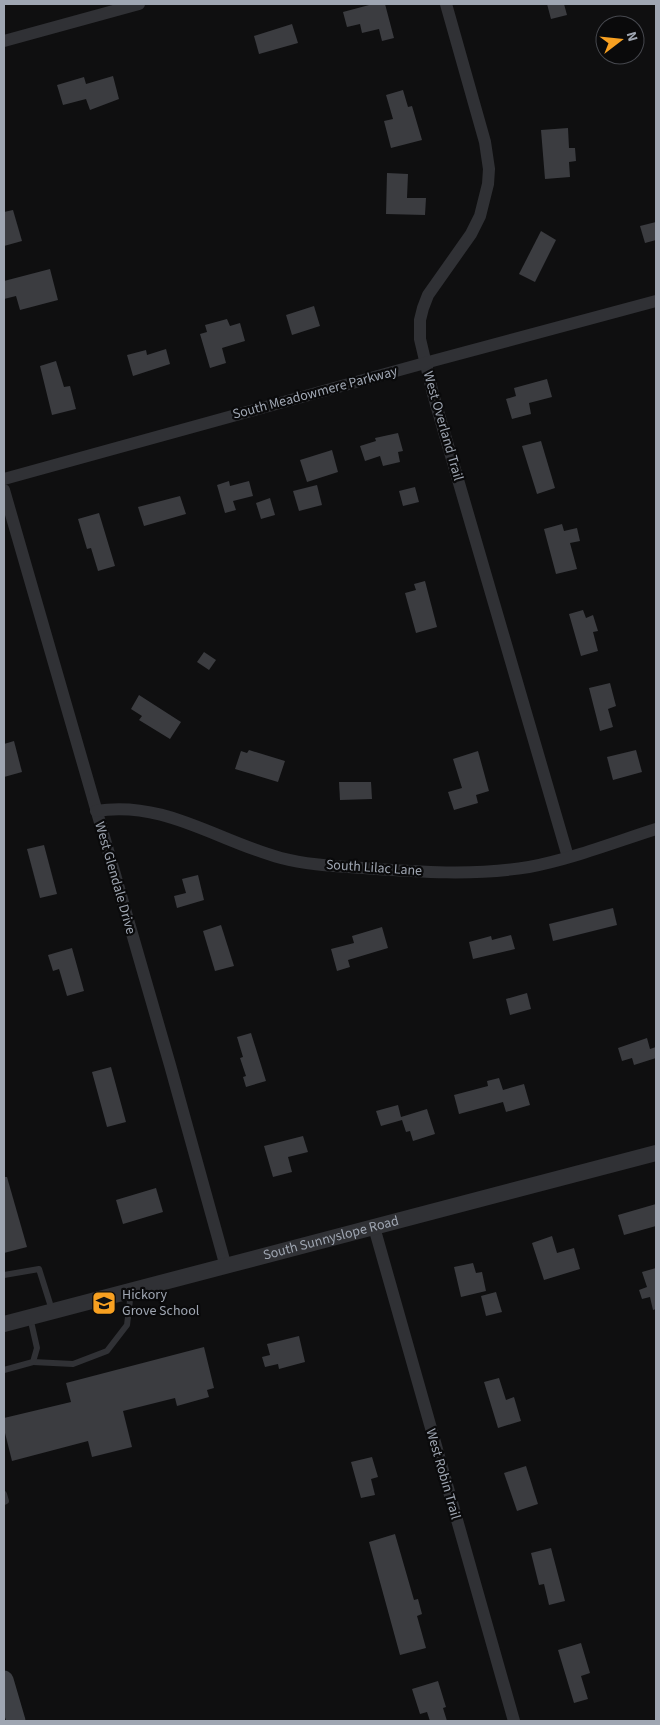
<svg xmlns="http://www.w3.org/2000/svg" width="660" height="1725" viewBox="0 0 660 1725" font-family="'Source Sans 3',sans-serif">
<style>
.building{fill:#3b3c40}
.lines{fill:none;stroke-linecap:round;stroke-linejoin:round}
.service{stroke:#303135;stroke-width:6}
.minor{stroke:#303135;stroke-width:12}
.tertiary{stroke:#303135;stroke-width:16}
.secondary{stroke:#3e4045;stroke-width:19}
.labels{text-anchor:middle;dominant-baseline:central;stroke-width:4.5;stroke-linejoin:round;paint-order:stroke}
.street-label{font-size:14px;fill:#9fa6b2;stroke:#0a0a0b}
.poi-label{font-size:14px;fill:#9fa6b2;stroke:#0a0a0b;text-anchor:start}
</style>
<rect width="100%" height="100%" fill="#0f0f10"/>
<g class="building">
<polygon points="373,4 385,4 394,38 382,41 379,29 362,33 360,24 347,27 343,12"/>
<polygon points="547,4 564,4 567,15 551,19"/>
<polygon points="292,24 298,43 259,54 254,36"/>
<polygon points="113,76 119,99 90,110 86,99 63,105 57,85 84,77 86,84"/>
<polygon points="403,90 408,107 412,106 422,140 391,148 384,121 393,119 386,95"/>
<polygon points="568,128 569,148 575,148 576,161 569,162 570,177 545,179 541,130"/>
<polygon points="387,173 408,174 407,198 426,198 425,215 386,214"/>
<polygon points="13,210 22,241 4,246 4,212"/>
<polygon points="656,222 656,240 645,243 640,226"/>
<polygon points="541,231 556,240 535,282 519,274"/>
<polygon points="50,269 58,300 20,310 16,296 4,299 4,281"/>
<polygon points="314,306 320,326 292,335 286,315"/>
<polygon points="227,319 230,326 240,323 245,341 222,348 226,363 210,368 200,334 207,332 205,325"/>
<polygon points="166,349 170,364 133,376 127,355 146,350 147,355"/>
<polygon points="56,361 64,387 70,386 76,409 52,415 40,366"/>
<polygon points="547,379 552,397 529,403 531,414 512,419 506,399 516,396 514,388"/>
<polygon points="398,433 403,451 398,452 400,462 383,466 380,456 365,461 360,446 376,441 375,438"/>
<polygon points="541,441 555,488 537,494 522,446"/>
<polygon points="332,450 338,472 307,482 300,460"/>
<polygon points="229,481 230,486 249,481 253,496 233,501 236,510 225,513 217,485"/>
<polygon points="317,485 322,505 299,511 293,491"/>
<polygon points="415,487 419,502 403,506 399,491"/>
<polygon points="180,496 186,514 144,526 138,507"/>
<polygon points="270,498 275,515 261,519 256,503"/>
<polygon points="99,513 115,566 98,571 91,548 87,549 78,519"/>
<polygon points="562,524 564,531 577,528 580,541 570,543 577,569 556,574 544,529"/>
<polygon points="425,581 437,627 416,633 405,593 416,590 414,584"/>
<polygon points="583,610 586,618 593,615 598,631 593,632 598,651 581,656 569,614"/>
<polygon points="204,652 216,660 209,670 197,662"/>
<polygon points="610,683 616,706 608,709 613,727 600,731 589,688"/>
<polygon points="139,695 181,722 170,739 139,720 142,716 131,709"/>
<polygon points="14,741 22,772 4,777 4,744"/>
<polygon points="249,750 285,761 278,782 235,769 241,751 247,753"/>
<polygon points="636,750 642,772 613,780 607,757"/>
<polygon points="478,751 489,791 476,795 478,803 454,810 448,792 462,788 453,759"/>
<polygon points="339,782 371,782 372,799 340,800"/>
<polygon points="44,845 57,894 40,898 27,849"/>
<polygon points="198,875 204,900 177,908 174,896 186,893 182,879"/>
<polygon points="613,908 617,925 553,941 549,924"/>
<polygon points="221,925 234,966 215,971 203,931"/>
<polygon points="382,927 388,948 348,960 350,967 337,971 331,949 354,943 352,936"/>
<polygon points="511,935 515,949 473,959 469,942 491,936 492,940"/>
<polygon points="72,948 84,991 67,996 59,969 53,971 48,955"/>
<polygon points="527,993 531,1009 510,1015 506,999"/>
<polygon points="251,1033 266,1081 246,1087 243,1077 246,1076 240,1058 243,1057 237,1037"/>
<polygon points="647,1038 650,1049 656,1047 656,1058 634,1065 632,1058 622,1061 618,1048"/>
<polygon points="111,1067 126,1122 107,1127 92,1072"/>
<polygon points="499,1078 503,1090 524,1084 530,1105 506,1112 503,1102 459,1114 454,1095 488,1086 487,1081"/>
<polygon points="398,1105 401,1117 427,1109 435,1134 413,1141 410,1131 406,1132 402,1120 381,1126 376,1111"/>
<polygon points="303,1136 308,1152 288,1157 292,1172 273,1177 264,1146"/>
<polygon points="4,1177 7,1177 27,1247 4,1253"/>
<polygon points="156,1188 163,1212 123,1224 116,1200"/>
<polygon points="656,1204 656,1226 624,1235 618,1215"/>
<polygon points="552,1236 557,1253 574,1248 580,1269 544,1280 532,1243"/>
<polygon points="473,1263 476,1273 482,1272 486,1291 461,1297 454,1267"/>
<polygon points="656,1268 656,1309 653,1310 650,1297 642,1299 639,1290 647,1287 642,1272"/>
<polygon points="496,1292 502,1312 486,1316 481,1296"/>
<polygon points="299,1336 305,1362 279,1369 278,1364 265,1367 262,1357 270,1355 267,1344"/>
<polygon points="204,1347 214,1388 207,1390 209,1397 177,1406 175,1398 123,1411 132,1447 92,1457 88,1441 12,1461 4,1429 4,1418 71,1402 66,1383"/>
<polygon points="499,1378 506,1400 514,1397 521,1421 498,1428 484,1382"/>
<polygon points="372,1457 378,1477 371,1479 375,1495 361,1498 351,1462"/>
<polygon points="526,1466 538,1504 517,1511 504,1473"/>
<polygon points="395,1534 414,1600 418,1599 422,1614 417,1616 426,1648 400,1655 369,1542"/>
<polygon points="551,1548 565,1601 549,1605 544,1584 539,1585 531,1553"/>
<polygon points="581,1643 590,1673 581,1676 588,1699 574,1703 558,1650"/>
<polygon points="438,1681 446,1707 443,1708 447,1721 430,1721 427,1712 420,1714 412,1689"/>
</g>
<g class="lines">
<g class="service">
<polyline points="4,1275 39,1269 52,1310"/>
<polyline points="33,1362 73,1364 107,1351 127,1325 131,1292"/>
<polyline points="4,1370 33,1362 37,1348 30,1317"/>
<polyline points="4,1494 6,1501 4,1502"/>
</g>
<g class="minor">
<polyline points="446,4 485,142 489,169 488,184 480,216 471,234 428,295 423,308 420,320 420,339 433,394 568,857"/>
<polyline points="4,41 139,4"/>
<polyline points="4,479 425,363 656,301"/>
<polyline points="4,490 170,1065 226,1267"/>
<path d="M96,811c69,-11 121,30 185,47 27,7 54,8 82,10 55,4 112,8 166,-1 43,-8 86,-25 127,-38"/>
<polyline points="374,1227 514,1721"/>
</g>
<path class="tertiary" id="s1" d="M4,1324l652,-171"/>
<polyline class="secondary" points="4,1680 16,1721"/>
</g>
<defs>
<g id="school-square" transform="scale(1.25)"><rect x="-9" y="-9" width="18" height="18" rx="4" fill="#f7a021" stroke="#0a0a0b"/><path d="M0-5L7-2L0 1L-7-2ZM-4 1L0 2.5L4 1V4Q0 6-4 4Z" fill="#111"/></g>
</defs>
<g fill-rule="evenodd">
<use href="#school-square" x="104" y="1303"/>
</g>
<g class="labels">
<g class="street-label">
<text transform="translate(315 393) rotate(-15)">South Meadowmere Parkway</text>
<text transform="translate(443 426) rotate(74)">West Overland Trail</text>
<text transform="translate(374 868) rotate(4)">South Lilac Lane</text>
<text transform="translate(115 878) rotate(74)">West Glendale Drive</text>
<text stroke="none"><textPath href="#s1" startOffset="338">South Sunnyslope Road</textPath></text>
<text transform="translate(443 1474) rotate(74)">West Robin Trail</text>
</g>
<g class="poi-label">
<text x="122" y="1295">Hickory<tspan x="122" dy="16">Grove School</tspan></text>
</g>
</g>
<rect width="660" height="1725" fill="none" stroke="#9fa6b2" stroke-width="10"/>
<g transform="translate(620 40) rotate(74)"><circle r="24" fill="#0a0a0b" stroke="#46484e"/>
<path d="M0-4L9 19L0 12L-9 19Z" fill="#f7a021"/>
<text y="-8" font-size="14" font-weight="bold" text-anchor="middle" fill="#9fa6b2">N</text>
</g>
</svg>
